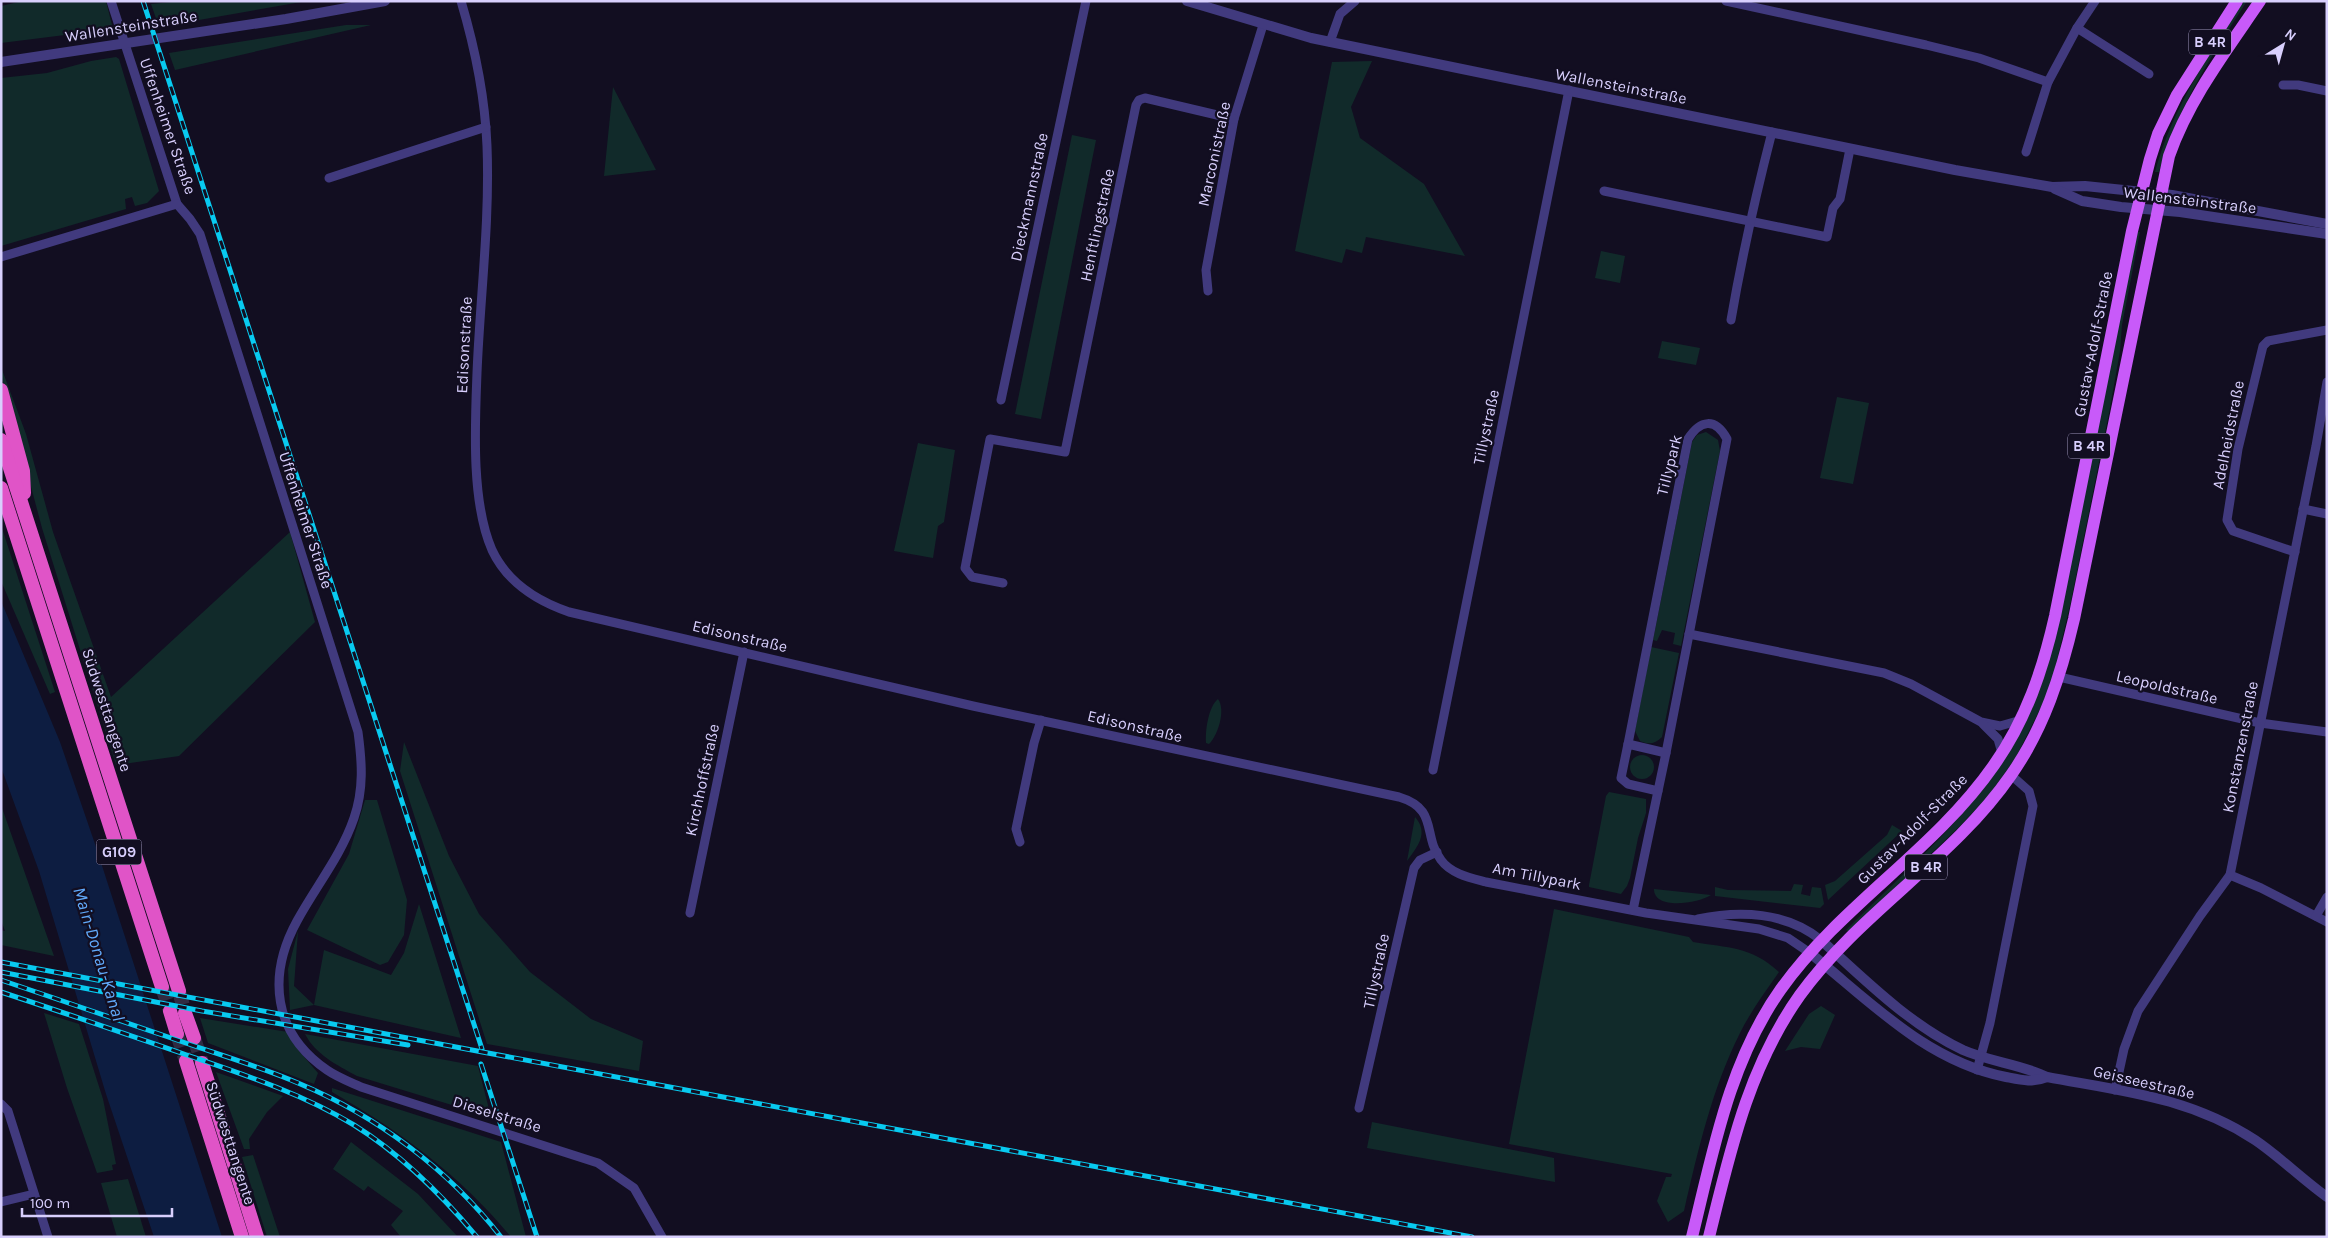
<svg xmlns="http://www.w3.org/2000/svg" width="2328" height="1238" viewBox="0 0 2328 1238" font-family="Karla,sans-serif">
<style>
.green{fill:#112a2a}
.water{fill:#0d1d41}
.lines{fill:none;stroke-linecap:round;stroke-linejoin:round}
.trunk-tunnel{stroke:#302b42;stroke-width:14;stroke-dasharray:14 7;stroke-linecap:butt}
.minor{stroke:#413a7e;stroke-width:9}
.tertiary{stroke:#413a7e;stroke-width:10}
.primary{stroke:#c85af9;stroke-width:12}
.trunk{stroke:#e054c7;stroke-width:14}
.rail-casing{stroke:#08caf0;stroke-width:5}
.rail{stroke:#120e21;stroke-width:3;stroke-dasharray:9;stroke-linecap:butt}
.labels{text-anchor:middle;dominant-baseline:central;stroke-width:4.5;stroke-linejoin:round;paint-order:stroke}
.shield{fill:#120e21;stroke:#9d95bb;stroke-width:1}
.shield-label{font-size:15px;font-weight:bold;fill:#d8cffd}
.street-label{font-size:16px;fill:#d8cffd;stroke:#120e21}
.water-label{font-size:18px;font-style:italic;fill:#61a9fa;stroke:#120e21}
</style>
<rect width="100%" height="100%" fill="#120e21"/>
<g class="green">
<polygon points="23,1 106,1 113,29 1,43 1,6"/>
<polygon points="182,1 307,1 159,27 151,4"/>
<path d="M2244,1h3c-35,54 -71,109 -88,171h-4c17,-63 53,-117 89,-171z"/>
<polygon points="346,25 371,25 175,70 169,53"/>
<polygon points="116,57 119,59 159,191 147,203 135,206 132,197 125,199 126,209 1,246 1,78 47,73 91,61"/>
<polygon points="1372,61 1351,107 1360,138 1424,184 1465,256 1366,237 1362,253 1346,249 1342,263 1295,251 1332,62"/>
<polygon points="613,87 656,170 604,176"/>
<polygon points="1072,135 1096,140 1041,419 1015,414"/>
<path d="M2137,232h3l-18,93 -2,26 -10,57 -39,193 -18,76 -10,26 -27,54 -27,38 -30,32 -110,105 -3,-2c58,-58 123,-112 166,-183 15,-25 25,-51 35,-79z"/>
<polygon points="1601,251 1625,256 1620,283 1595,278"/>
<polygon points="1662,341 1700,348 1696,365 1658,358"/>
<polygon points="1,367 26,434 53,532 111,697 290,532 315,622 179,756 116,765 42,528 1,374"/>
<polygon points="1837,397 1869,403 1853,484 1820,478"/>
<polygon points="1706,432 1718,440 1720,451 1681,646 1673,644 1675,633 1662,630 1657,641 1653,640 1692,442 1697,435"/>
<polygon points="918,443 955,450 944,522 938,526 933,558 894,551"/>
<polygon points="1,525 55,692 50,694 1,581"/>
<path d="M1651,647l28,6 -17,84c-7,7 -13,8 -22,4l-5,-10z"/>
<path d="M1218,699c8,11 0,36 -9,45l-3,-1c-1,-11 2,-36 12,-44z"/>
<polygon points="404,742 449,856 479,914 530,972 591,1019 643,1041 639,1071 487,1044 400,771"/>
<circle cx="1642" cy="767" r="12"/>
<polygon points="1609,792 1646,799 1646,813 1638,838 1630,878 1627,886 1621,894 1589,887 1589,885 1606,796"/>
<polygon points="365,800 377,800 407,900 404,935 388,962 380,965 307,930 349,854"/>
<polygon points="1,805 54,956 1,945 1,930 5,931 1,920"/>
<path d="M1415,817c14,16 3,29 -8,44z"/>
<polygon points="1892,825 1902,831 1828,900 1825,885 1835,881 1887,835"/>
<polygon points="1794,884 1803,885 1801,894 1810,896 1812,887 1821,888 1824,904 1820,908 1715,896 1715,887 1728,890 1791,891"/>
<path d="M1654,889l57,6c-12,8 -57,16 -57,-6z"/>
<polygon points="419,904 461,1038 314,1005 290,1010 288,969 298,931 294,986 314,1005 324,950 391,975 404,953"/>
<path d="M1554,909l135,28 4,5c35,6 58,4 86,30 -14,20 -28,39 -39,61 -28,56 -42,117 -56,178l-16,11 -11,-21 9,-24h5l1,-3 -163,-30z"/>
<polygon points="1821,1006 1835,1015 1820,1049 1801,1047 1785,1051 1809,1014"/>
<polygon points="44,1013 79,1024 103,1099 116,1164 112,1165 113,1170 97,1173 67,1088"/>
<polygon points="200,1018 288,1032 299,1051 318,1073 314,1084 208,1043"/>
<path d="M305,1034l173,32 13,51 -134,-41c-20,-11 -41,-21 -52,-42z"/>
<polygon points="216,1072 283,1096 267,1112 249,1139 250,1149 244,1149"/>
<path d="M332,1088l169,54 25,95h-15c-51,-62 -110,-105 -179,-145z"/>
<polygon points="1372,1122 1554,1158 1555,1182 1367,1148"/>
<polygon points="351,1142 418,1194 458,1237 401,1237 391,1225 403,1211 368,1186 364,1191 333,1169"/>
<polygon points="253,1155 280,1237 267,1237 242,1157"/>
<polygon points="128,1179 146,1237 117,1237 101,1183"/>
</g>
<polygon class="water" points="1,601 60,742 95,844 222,1237 154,1237 106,1094 39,871 1,767"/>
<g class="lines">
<g class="trunk-tunnel">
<polyline points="162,987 170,1011"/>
<polyline points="179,991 185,1013"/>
<polyline points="177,1034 186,1061"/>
<polyline points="194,1038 202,1063"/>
</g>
<g class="minor">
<path d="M111,1l66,203 13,15 10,15 158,498c4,30 6,57 -4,86 -13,38 -38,68 -57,103 -30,55 -24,112 30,149 10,7 23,12 34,17l237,76 36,25 28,49"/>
<path d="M461,1c14,47 24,96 26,145 3,76 -7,152 -10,227 -2,52 -6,129 15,177 15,32 45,51 77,62l404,94 426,91c40,12 23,38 42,63 10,14 30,18 45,22l160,31 113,16 29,9 22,15"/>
<polyline points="1726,1 1926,45 1979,58 2048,82"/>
<polyline points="2077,28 2149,74"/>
<polyline points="1330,42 1340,14 1355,1"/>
<polyline points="2283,85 2298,85 2327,91"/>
<polyline points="2026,152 2048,82 2077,28 2095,1"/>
<polyline points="329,178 486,127"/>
<polyline points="1604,191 1827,237 1833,208 1840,199 1850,149"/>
<polyline points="1,257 177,204"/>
<polyline points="1208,291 1206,270 1234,119 1263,25"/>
<path d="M1731,320c11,-64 25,-126 41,-188"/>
<polyline points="1001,400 1086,1"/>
<polyline points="2303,509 2327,514"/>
<polyline points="2295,552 2233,531 2227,520 2238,449 2263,346 2268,341 2327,330"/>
<polyline points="1003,583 972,577 965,568 990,439 1065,452 1136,105 1139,100 1145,98 1234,119"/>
<polyline points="1689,634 1884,673 1911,684 1981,722 2000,726 2021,720"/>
<polyline points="2059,677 2260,723 2327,732"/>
<polyline points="1983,724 1998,739 2002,753"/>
<path d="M1628,744l60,-305c12,-19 27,-22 39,0l-61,314"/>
<polygon points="1628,744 1666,753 1658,791 1628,784 1621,778"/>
<polyline points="1433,770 1569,90"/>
<polyline points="1020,842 1016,829 1034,743 1041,720"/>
<polyline points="2230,875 2261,888 2327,922"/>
<polyline points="1633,910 1658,791"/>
<polyline points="690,913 744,652"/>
<polyline points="2316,916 2327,897"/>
<path d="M1698,919c42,-9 88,-7 123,21"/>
<polyline points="1977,1070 1990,1023 2033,806 2029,791 2011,775"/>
<polyline points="2115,1090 2124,1049 2138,1011 2200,916 2230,875 2316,446 2327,382"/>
<polyline points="1,1104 8,1111 48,1237"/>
<polyline points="1359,1108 1414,868 1420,860 1437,852"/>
<polyline points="1,1202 34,1194"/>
</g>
<g class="tertiary">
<polyline points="1187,1 1311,38 1955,170 2052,187 2085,186 2172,195 2327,224"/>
<polyline points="1,62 286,19 385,1"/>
<polyline points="2055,189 2082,201 2121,207 2180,212 2327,234"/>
<path d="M1821,940c44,40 89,85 142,110 27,12 58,14 84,27 75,14 142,20 208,63 25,17 47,39 72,57"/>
<path d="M1810,953c61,49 116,108 196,124 15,3 26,6 41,0"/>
</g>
<g class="primary">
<path d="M1692,1237c21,-85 37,-175 89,-248 60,-84 154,-139 213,-224 32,-45 49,-96 61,-149l77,-385 18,-72 8,-25 19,-39 60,-94"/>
<path d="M1709,1237c21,-85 39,-169 91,-242 60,-83 153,-136 211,-220 33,-47 50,-100 63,-156l95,-463c20,-57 57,-105 91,-155"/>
</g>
<g class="trunk">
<polyline points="1,390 23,471 24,493"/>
<polyline points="1,440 179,991"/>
<polyline points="1,488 162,987"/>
<polyline points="170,1011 177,1034"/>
<polyline points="185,1013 194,1038"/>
<polyline points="186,1061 242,1237"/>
<polyline points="202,1063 257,1237"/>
</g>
<g class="rail-casing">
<g id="rail">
<polyline points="143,1 482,1049"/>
<polyline points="1,962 1472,1237"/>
<polyline points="1,972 202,1011 408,1045"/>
<path d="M1,980c59,20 117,40 176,60 40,14 81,26 121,43 79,33 150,86 203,154"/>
<path d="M1,992c61,20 122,41 183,62 58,20 117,39 170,71 48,30 87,69 123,112"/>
<polyline points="481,1064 537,1237"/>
</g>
</g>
<use href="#rail" class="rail"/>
</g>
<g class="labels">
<g class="shield">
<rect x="2189" y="29.5" width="42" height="25" rx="4"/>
<rect x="2068" y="433.5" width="42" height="25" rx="4"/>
<rect x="96.5" y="839.5" width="45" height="25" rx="4"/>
<rect x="1905" y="854.5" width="42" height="25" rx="4"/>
</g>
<g class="shield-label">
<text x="2210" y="42">B 4R</text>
<text x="2089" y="446">B 4R</text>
<text x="119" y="852">G109</text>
<text x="1926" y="867">B 4R</text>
</g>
<g class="street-label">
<text transform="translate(131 26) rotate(-9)">Wallensteinstraße</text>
<text transform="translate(1621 86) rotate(11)">Wallensteinstraße</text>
<text transform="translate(168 126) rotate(71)">Uffenheimer Straße</text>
<text transform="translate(1214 154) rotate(-78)">Marconistraße</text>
<text transform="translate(1029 197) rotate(-78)">Dieckmannstraße</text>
<text transform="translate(2190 200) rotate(7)">Wallensteinstraße</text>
<text transform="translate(1097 225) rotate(-78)">Henftlingstraße</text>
<text transform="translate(2093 344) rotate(-79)">Gustav-Adolf-Straße</text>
<text transform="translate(464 345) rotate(-87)">Edisonstraße</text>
<text transform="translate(1486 427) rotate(-78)">Tillystraße</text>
<text transform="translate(2228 435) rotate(-79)">Adelheidstraße</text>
<text transform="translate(1669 465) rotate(-76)">Tillypark</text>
<text transform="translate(306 520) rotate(72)">Uffenheimer Straße</text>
<text transform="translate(740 636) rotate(13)">Edisonstraße</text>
<text transform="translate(2167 687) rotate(13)">Leopoldstraße</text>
<text transform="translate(107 710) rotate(72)">Südwesttangente</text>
<text transform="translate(1135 726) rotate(13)">Edisonstraße</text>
<text transform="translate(2240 747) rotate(-79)">Konstanzenstraße</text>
<text transform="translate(702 780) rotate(-78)">Kirchhoffstraße</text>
<text transform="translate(1912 829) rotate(-45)">Gustav-Adolf-Straße</text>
<text transform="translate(1537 876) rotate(11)">Am Tillypark</text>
<text transform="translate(1376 971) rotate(-78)">Tillystraße</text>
<text transform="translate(2144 1082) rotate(13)">Geisseestraße</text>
<text transform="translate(497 1114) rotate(17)">Dieselstraße</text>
<text transform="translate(231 1143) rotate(72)">Südwesttangente</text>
</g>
<g class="water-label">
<text transform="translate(99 954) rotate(73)">Main-Donau-Kanal</text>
</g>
</g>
<rect width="2328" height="1238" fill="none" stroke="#d8cffd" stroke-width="5"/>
<g transform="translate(2283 45) rotate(37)" stroke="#120e21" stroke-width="4" paint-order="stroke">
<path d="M0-4L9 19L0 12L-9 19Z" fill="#d8cffd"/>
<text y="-8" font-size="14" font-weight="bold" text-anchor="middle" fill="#d8cffd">N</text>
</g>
<path d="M22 1208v8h150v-8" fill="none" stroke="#d8cffd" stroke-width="2.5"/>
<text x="30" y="1208" font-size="15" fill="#d8cffd" stroke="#120e21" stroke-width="4" paint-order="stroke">100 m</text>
</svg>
